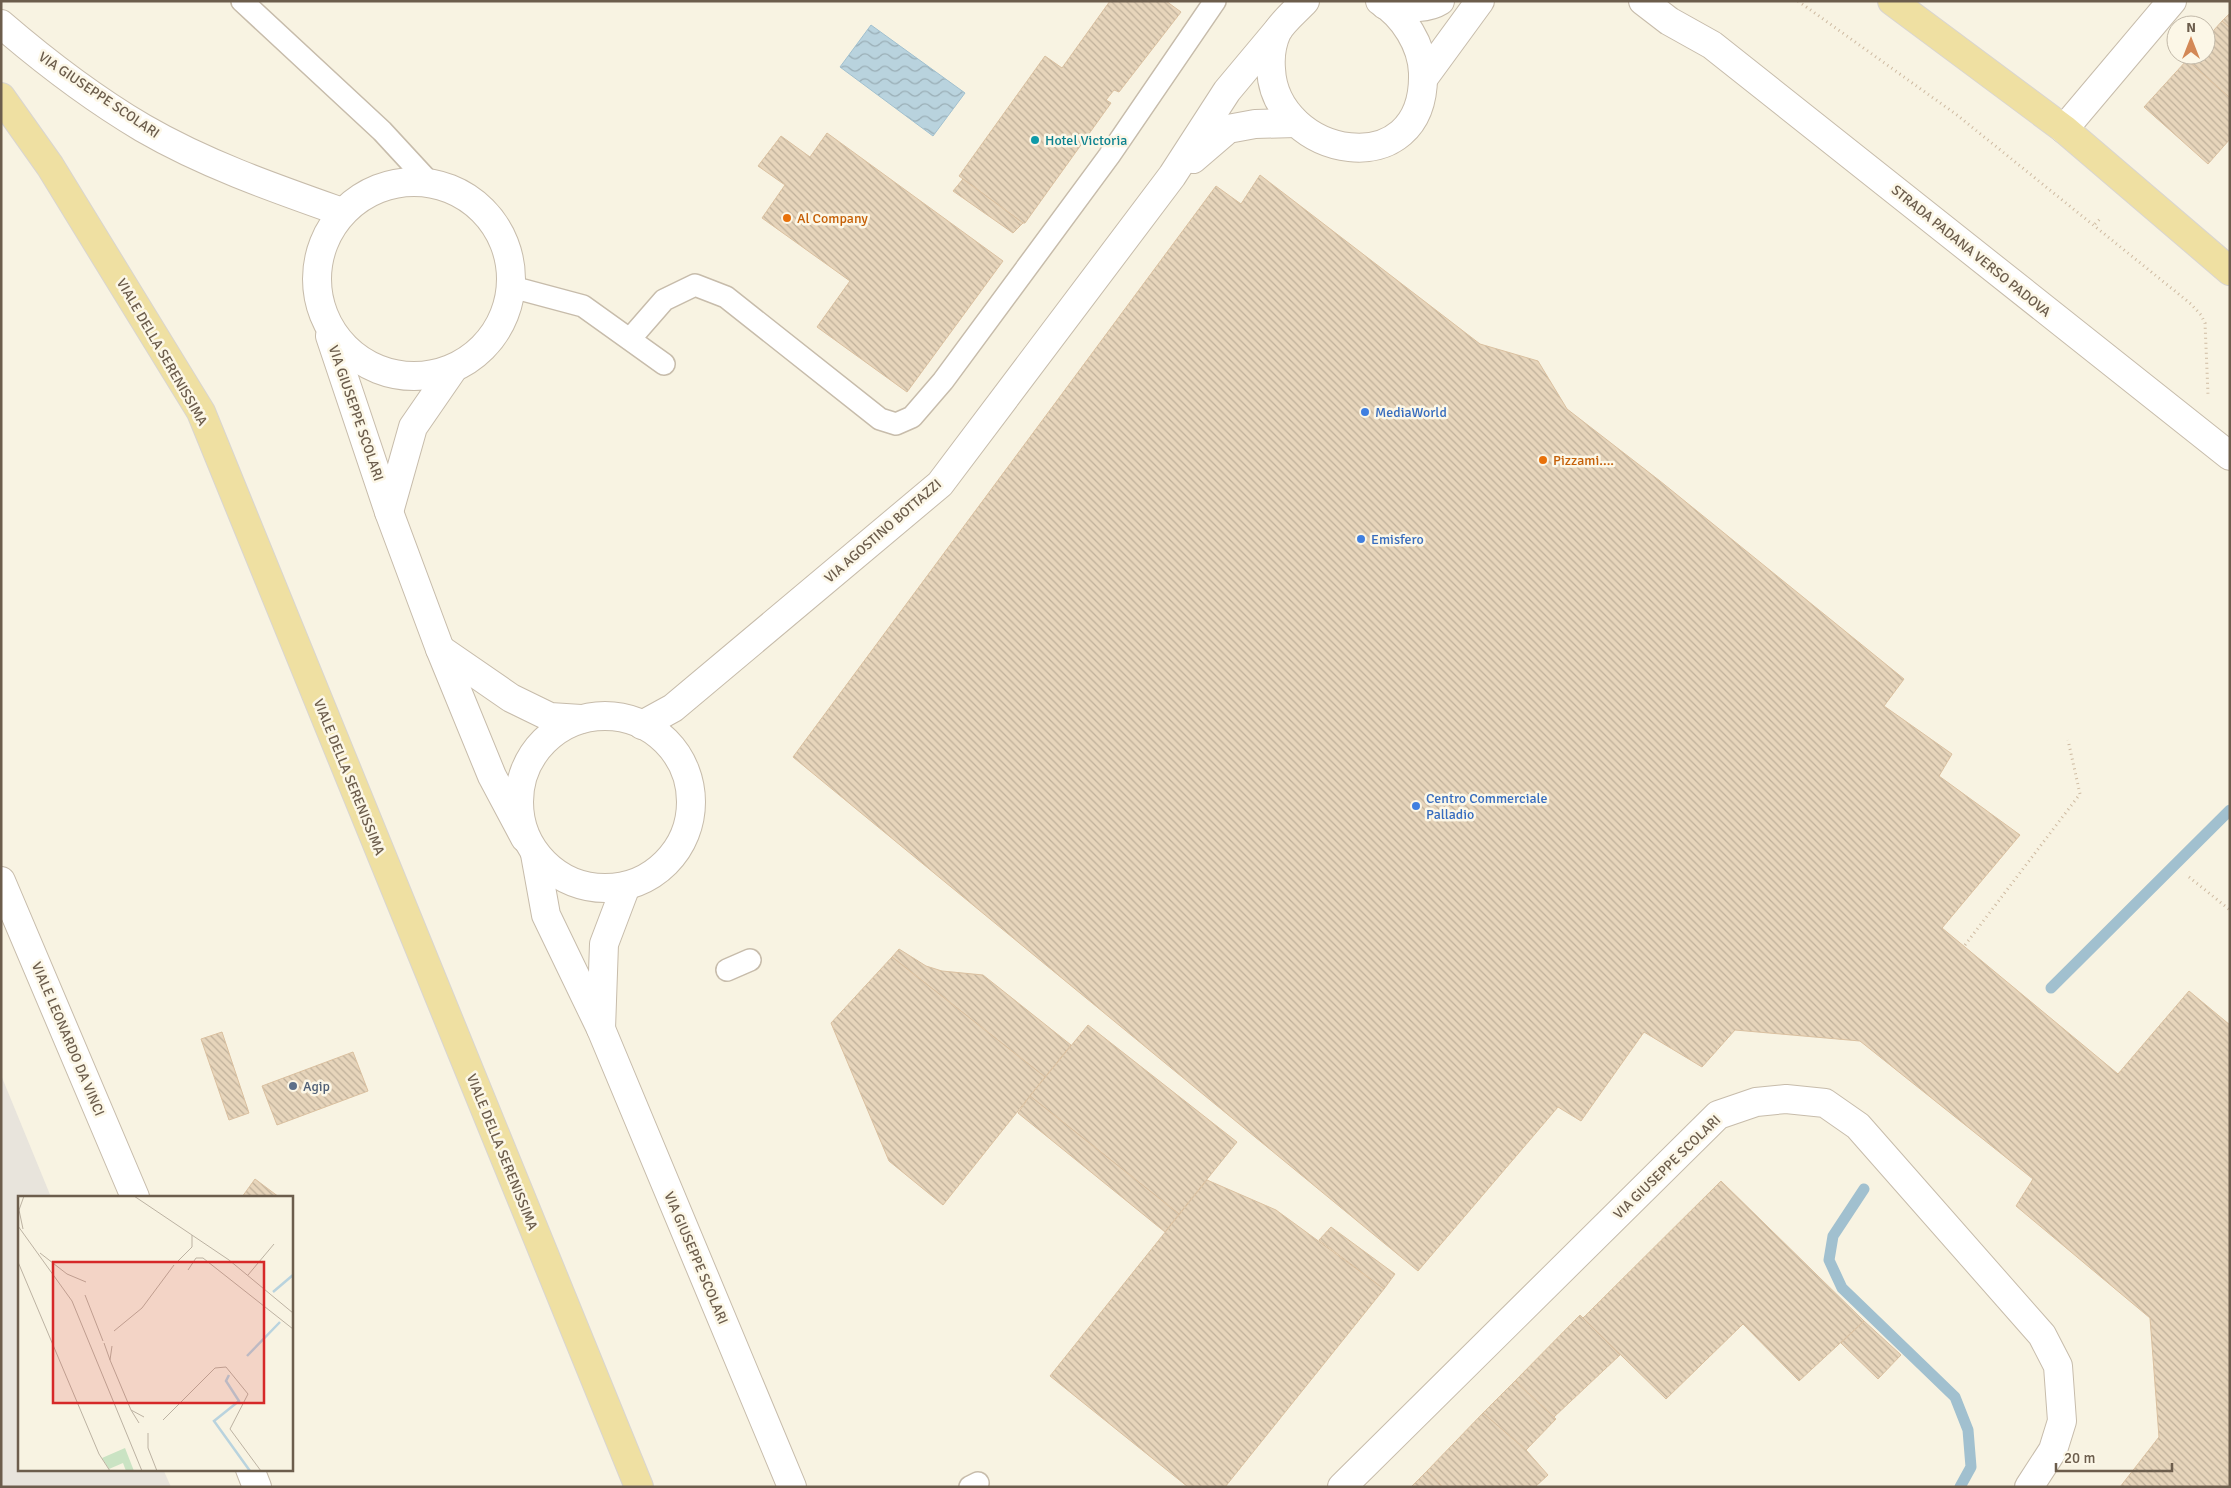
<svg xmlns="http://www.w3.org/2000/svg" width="2231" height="1488" viewBox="0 0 2231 1488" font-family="Signika,sans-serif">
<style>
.industrial{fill:#e8e4dc}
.water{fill:url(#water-waves);stroke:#a1c0cf}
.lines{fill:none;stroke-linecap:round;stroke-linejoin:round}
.stream{stroke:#a1c0cf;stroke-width:11}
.building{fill:url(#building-back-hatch);stroke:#dac0a0}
.service-casing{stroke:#c7bcab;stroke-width:24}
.minor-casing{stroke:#c7bcab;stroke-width:30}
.primary-casing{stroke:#d9d5d0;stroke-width:30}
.path{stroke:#cebaa1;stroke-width:3;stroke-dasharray:1 4;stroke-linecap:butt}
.service{stroke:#fff;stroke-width:21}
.minor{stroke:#fff;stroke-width:28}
.primary{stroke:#efe0a2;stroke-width:28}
.culture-dot{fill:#0f9aa8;stroke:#fcf7e7;stroke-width:2}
.food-dot{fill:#e8710a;stroke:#fcf7e7;stroke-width:2}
.shop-dot{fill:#3f7fe0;stroke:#fcf7e7;stroke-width:2}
.service-dot{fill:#5c6f8a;stroke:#fcf7e7;stroke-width:2}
.labels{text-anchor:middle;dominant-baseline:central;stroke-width:5;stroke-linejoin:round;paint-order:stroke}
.street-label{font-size:14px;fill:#6c5d4c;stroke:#fcf7e7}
.culture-label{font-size:14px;fill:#0d838f;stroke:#fcf7e7;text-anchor:start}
.food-label{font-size:14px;fill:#c56008;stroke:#fcf7e7;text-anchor:start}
.shop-label{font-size:14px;fill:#366cbe;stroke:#fcf7e7;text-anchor:start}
.service-label{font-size:14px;fill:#4e5e75;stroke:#fcf7e7;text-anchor:start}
.inset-river{fill:none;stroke:#b9d3de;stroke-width:2.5}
.inset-road{fill:none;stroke:#bcb2a2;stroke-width:1}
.view{fill:#d62828;fill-opacity:0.15;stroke:#d62828;stroke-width:2.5}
.inset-edge{fill:none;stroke:#6c5d4c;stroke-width:2.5}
</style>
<defs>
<pattern id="water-waves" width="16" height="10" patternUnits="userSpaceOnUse" patternTransform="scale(1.25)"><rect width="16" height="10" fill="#b9d3de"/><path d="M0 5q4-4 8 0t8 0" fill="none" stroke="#9aaeb6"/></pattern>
<pattern id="building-back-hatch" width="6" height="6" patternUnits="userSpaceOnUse" patternTransform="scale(1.25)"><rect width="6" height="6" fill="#e7d5bb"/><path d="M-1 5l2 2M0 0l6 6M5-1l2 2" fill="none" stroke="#bfb09a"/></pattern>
</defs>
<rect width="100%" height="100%" fill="#f8f3e2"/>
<polygon class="industrial" points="1,1075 51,1197 19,1197 19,1469 163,1469 171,1487 1,1487"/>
<polygon class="water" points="871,25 965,93 933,136 840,67"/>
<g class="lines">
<g class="stream">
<polyline points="2051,988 2230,810"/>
<polyline points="1864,1189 1833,1236 1829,1260 1842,1288 1955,1397 1968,1430 1971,1467 1960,1487"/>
</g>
</g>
<g class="building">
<polygon points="1110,1 1166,1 1181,12 1119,92 1114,90 1106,100 1111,103 1025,223 1023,223 959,176 1045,56 1062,68"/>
<polygon points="2230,13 2230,28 2222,21"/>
<polygon points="2222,21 2230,28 2230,98 2187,60 2191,55 2206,55 2206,39"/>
<polygon points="2187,60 2230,98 2230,139 2208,164 2144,107"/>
<polygon points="827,133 1003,261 907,392 817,327 850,281 762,218 785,185 758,166 781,136 810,157"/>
<polygon points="1260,175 1480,344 1538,361 1567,409 1660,481 1904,679 1884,706 1952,754 1939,776 2020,835 1942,928 2118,1074 2189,991 2230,1025 2230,1487 2120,1487 2159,1437 2150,1318 2016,1206 2033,1179 1860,1041 1735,1030 1702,1067 1644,1032 1581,1121 1558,1107 1418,1271 793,757 1216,186 1241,204"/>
<polygon points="963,179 1023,223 1013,233 953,191"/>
<polygon points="899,949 926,966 942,971 983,975 1071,1045 1045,1077 892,957"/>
<polygon points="892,957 1045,1077 943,1205 889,1161 831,1023"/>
<polygon points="1088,1025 1237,1142 1179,1214 1030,1096"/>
<polygon points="222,1032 249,1113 229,1120 201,1039"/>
<polygon points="353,1052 368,1091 277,1125 262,1086"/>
<polygon points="1030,1096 1179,1214 1165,1232 1018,1113"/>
<polygon points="255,1179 279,1197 242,1197"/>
<polygon points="1207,1180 1276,1210 1384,1289 1225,1487 1188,1487 1050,1376"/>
<polygon points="1721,1181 1864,1321 1799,1381 1743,1324 1666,1399 1583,1318"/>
<polygon points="1331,1227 1395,1274 1384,1289 1319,1240"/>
<polygon points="1580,1315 1620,1355 1554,1417 1515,1381"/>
<polygon points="1864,1321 1901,1355 1878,1379 1841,1343"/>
<polygon points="1515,1381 1556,1419 1526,1450 1483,1413"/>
<polygon points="1483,1413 1526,1450 1548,1475 1535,1487 1443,1487 1427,1471"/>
<polygon points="1427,1471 1443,1487 1411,1487"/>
</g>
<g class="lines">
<g class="service-casing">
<g id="service">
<polyline points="242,1 382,131 430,183"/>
<polyline points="512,287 583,306 664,364"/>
<polyline points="630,339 664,300 695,285 726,297 880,419 896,424 912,417 943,381 1109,156 1215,1"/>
<polyline points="727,970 750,960"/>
<polyline points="970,1487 978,1483"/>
</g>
</g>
<g class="minor-casing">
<g id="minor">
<path d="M1305,1c-8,9 -22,20 -28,31 -5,11 -7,25 -6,37 4,89 155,118 152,4 -1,-28 -19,-57 -43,-72"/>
<polyline points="1643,1 1669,21 1712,45 2230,456"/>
<path d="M1385,5c18,1 39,6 55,-4"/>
<path d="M1,24c43,37 93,75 142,104 62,36 131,60 199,84"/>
<polyline points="1423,79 1480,1"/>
<polyline points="2064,129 2172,1"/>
<polyline points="1193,159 1228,129 1255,124 1296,123"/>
<circle cx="414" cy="279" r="97"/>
<polyline points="330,336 389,512 440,649 492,776 525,838"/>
<polyline points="389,512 413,427 453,369"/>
<polyline points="440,649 511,698 550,717 581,719"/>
<circle cx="605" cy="802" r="86"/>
<polyline points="642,725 673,708 940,484 1172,176 1227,91 1278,30"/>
<polyline points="535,854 546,915 601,1029 604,944 626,886"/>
<polyline points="1,881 135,1197"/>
<polyline points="601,1029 792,1487"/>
<polyline points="250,1469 257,1487"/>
<polyline points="1342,1487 1718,1115 1756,1102 1786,1099 1825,1103 1858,1126 2042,1335 2058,1366 2062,1421 2053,1450 2029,1487"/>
</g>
</g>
<g class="primary-casing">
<g id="primary">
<polyline points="1892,1 2064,129 2230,271"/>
<polyline points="1,97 50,166 201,412 639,1487"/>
</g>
</g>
<g class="path">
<polyline points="1798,1 1957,115 2191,304 2201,315 2205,323 2208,394"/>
<polyline points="2095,224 2101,218"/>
<polyline points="2189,877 2230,910"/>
<polyline points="1965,945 2080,794 2068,740"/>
</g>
<use href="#service" class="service"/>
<use href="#minor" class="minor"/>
<use href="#primary" class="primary"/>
</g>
<circle class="culture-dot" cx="1035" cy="140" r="5"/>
<g class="food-dot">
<circle cx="787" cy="218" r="5"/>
<circle cx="1543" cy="460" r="5"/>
</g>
<g class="shop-dot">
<circle cx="1365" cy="412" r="5"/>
<circle cx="1361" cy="539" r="5"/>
<circle cx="1416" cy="806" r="5"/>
</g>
<circle class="service-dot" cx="293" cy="1086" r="5"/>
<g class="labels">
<g class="street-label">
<text transform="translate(99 95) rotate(34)">VIA GIUSEPPE SCOLARI</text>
<text transform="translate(1971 251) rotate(39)">STRADA PADANA VERSO PADOVA</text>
<text transform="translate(162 352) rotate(60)">VIALE DELLA SERENISSIMA</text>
<text transform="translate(356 413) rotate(71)">VIA GIUSEPPE SCOLARI</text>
<text transform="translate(883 531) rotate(-41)">VIA AGOSTINO BOTTAZZI</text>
<text transform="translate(349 777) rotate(68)">VIALE DELLA SERENISSIMA</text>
<text transform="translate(68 1039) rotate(67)">VIALE LEONARDO DA VINCI</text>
<text transform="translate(502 1152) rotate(68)">VIALE DELLA SERENISSIMA</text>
<text transform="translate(1667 1167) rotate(-44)">VIA GIUSEPPE SCOLARI</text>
<text transform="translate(696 1258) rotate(67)">VIA GIUSEPPE SCOLARI</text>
</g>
<g class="culture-label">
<text x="1045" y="140">Hotel Victoria</text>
</g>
<g class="food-label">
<text x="797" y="218">Al Company</text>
<text x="1553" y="460">Pizzami....</text>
</g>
<g class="shop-label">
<text x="1375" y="412">MediaWorld</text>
<text x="1371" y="539">Emisfero</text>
<text x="1426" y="798">Centro Commerciale<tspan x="1426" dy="16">Palladio</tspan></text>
</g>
<g class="service-label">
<text x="303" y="1086">Agip</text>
</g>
</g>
<g transform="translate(18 1196)">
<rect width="275" height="275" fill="#f8f3e2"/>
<path d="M107,252l9,23h-8l-3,-8 -14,6 -7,-11z" fill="#cae3c3"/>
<path class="inset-river" d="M255,96l20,-17M229,160l33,-34M211,179l-3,6 13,20 -25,20 36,50"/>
<path class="inset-road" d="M116,0l95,64 64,53M0,30l54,75 70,170M5,33l-4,-19 5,-14M22,57l27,21 19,8M0,66l81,192 11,17M159,66l15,-15v-12M170,74l8,-12h7l90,71M230,79l26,-31M67,99l18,46M96,135l28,-23 32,-43M86,147l6,17 2,-14M92,164l21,50M145,224l52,-52 11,-1 22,27 -18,35 31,42M121,227l-8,-13 13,7M130,237v15l9,23"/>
<path class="view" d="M35,66h211v141h-211z"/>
<rect width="275" height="275" class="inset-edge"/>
</g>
<rect width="2231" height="1488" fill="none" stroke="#6c5d4c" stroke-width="5"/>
<g transform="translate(2191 40)"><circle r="24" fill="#fcf7e7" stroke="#c2b9a9"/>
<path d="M0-4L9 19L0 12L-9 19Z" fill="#d38856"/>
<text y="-8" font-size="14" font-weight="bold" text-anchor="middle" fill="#6c5d4c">N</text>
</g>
<path d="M2056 1463v8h116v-8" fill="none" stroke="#6c5d4c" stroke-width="2.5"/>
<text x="2064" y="1463" font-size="15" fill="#6c5d4c" stroke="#fcf7e7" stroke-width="4" paint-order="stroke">20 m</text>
</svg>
